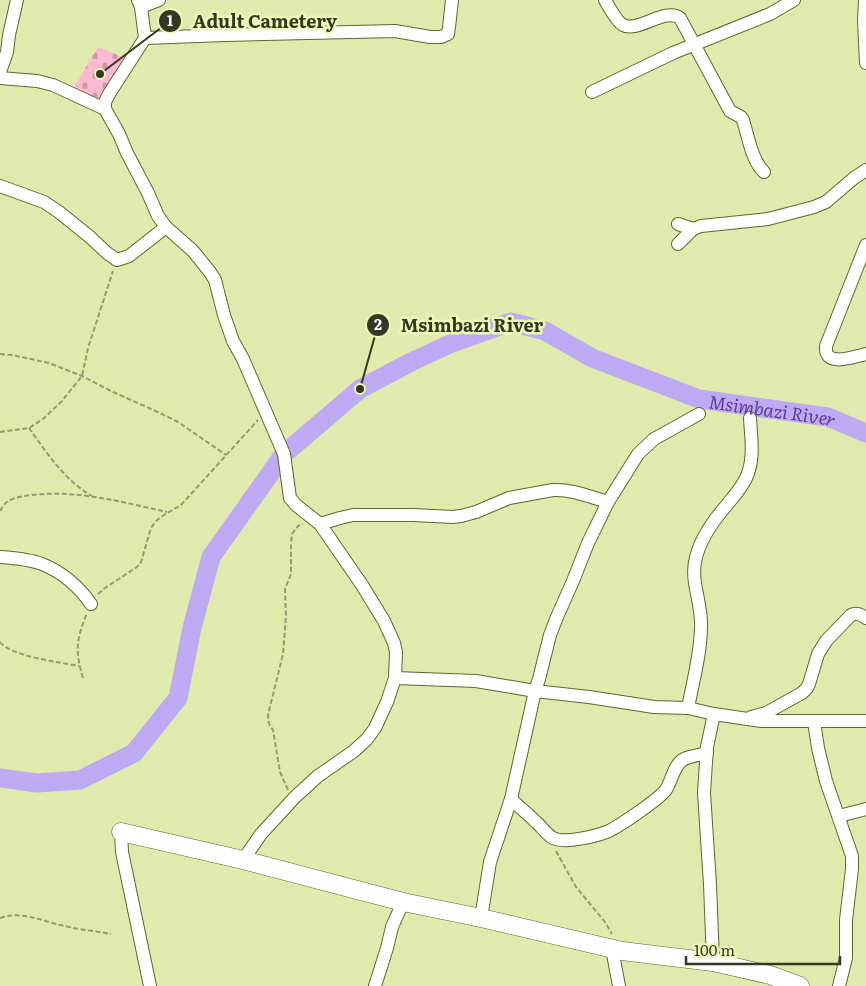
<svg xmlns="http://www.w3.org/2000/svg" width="866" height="986" viewBox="0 0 866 986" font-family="Literata,serif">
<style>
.cemetery{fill:url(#cemetery-stones)}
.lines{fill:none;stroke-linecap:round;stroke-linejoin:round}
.river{stroke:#bcaaf2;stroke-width:19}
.street-casing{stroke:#5f662e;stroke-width:14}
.secondary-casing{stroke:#5f662e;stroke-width:19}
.path{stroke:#949b6e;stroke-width:2;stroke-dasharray:5 2.5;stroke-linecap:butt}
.street{stroke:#fff;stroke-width:12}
.secondary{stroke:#fff;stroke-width:18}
.labels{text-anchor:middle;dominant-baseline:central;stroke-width:5;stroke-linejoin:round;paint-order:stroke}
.water-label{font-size:18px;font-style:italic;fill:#5d39a0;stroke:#eef8ba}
.leader{fill:none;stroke:#353820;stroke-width:2}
.callout-dot{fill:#353820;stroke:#eef8ba;stroke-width:2}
.mark-label{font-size:15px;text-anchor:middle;font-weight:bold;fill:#fff}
.callout-label{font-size:18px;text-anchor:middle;font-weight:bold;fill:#353820;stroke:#eef8ba;stroke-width:5;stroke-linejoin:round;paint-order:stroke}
</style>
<defs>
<pattern id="cemetery-stones" width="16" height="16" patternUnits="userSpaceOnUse" patternTransform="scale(1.25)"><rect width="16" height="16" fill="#fcbad2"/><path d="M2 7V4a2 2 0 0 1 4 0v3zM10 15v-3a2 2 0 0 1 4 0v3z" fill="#cd98aa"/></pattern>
</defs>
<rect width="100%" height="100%" fill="#e1eaad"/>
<polygon class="cemetery" points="98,47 127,59 103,102 73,89"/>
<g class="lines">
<path class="river" id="s1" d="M0,778l37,5 43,-3 54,-27 44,-55 14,-70 19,-71 73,-103 76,-65 51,-27 41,-19 59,-21 34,9 47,27 107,41 129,18 38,16"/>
<g class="street-casing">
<g id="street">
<path d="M605,0c4,7 12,22 18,25 15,8 42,-18 57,-7l50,93 11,6 2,3c5,16 9,41 21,52"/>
<polyline points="865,0 864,21 866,63"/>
<polyline points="141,7 159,0"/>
<polyline points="145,38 225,35 395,31 430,37 441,37 448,34 449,27 452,0"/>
<polyline points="0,72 7,52 9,35 17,0"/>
<polyline points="0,78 37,81 53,85 105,109 119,134 127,153 148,193 158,216 166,227 193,251 210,272 215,280 224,315 233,341 243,359 284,454 290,498 296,505 320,524 362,585 384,621 394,643 396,652 395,678 387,702 375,728 367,739 354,751 318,776 295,797 261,834 243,860"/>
<polyline points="592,92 673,53 770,14 794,0"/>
<polyline points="105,109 105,102 109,94 145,38 141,7 138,0"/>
<polyline points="0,186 44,202 59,212 90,237 107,253 117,260 129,256 166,227"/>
<polyline points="678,224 693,229 701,226 768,219 814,207 826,202 854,178 866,170"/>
<polyline points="678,244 693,229"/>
<path d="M866,245l-40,101c-2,22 27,11 40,8"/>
<path d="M320,524l20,-6 13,-3h60l40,2 8,-1 15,-4 33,-14 44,-8c19,-1 37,7 55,12"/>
<path d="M0,557c14,1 29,2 42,7 20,8 37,23 49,40"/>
<polyline points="395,678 476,681 535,691 589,697 654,707 688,708 714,714 761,721 866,721"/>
<path d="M688,708c5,-27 13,-55 13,-82 1,-22 -10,-43 -6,-64 4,-22 17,-40 31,-56 7,-9 15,-17 20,-28 9,-18 5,-41 4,-60"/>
<path d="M751,717l15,-4 36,-20 5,-5 2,-4 9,-30 8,-13 25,-26c6,-3 10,0 15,3"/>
<polyline points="814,721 818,748 826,781 852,856 852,869 846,920 846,958 839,986"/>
<path d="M511,799c8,8 17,15 25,23 6,5 10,12 17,16 11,6 44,-2 56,-7 12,-6 47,-30 56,-40 7,-9 8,-26 19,-32 7,-3 16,-4 23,-6"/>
<polyline points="839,816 866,809"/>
<polyline points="121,832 122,852 150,986"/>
<polyline points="481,918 490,862 511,799 535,691 539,679 550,635 557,617 573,581 588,543 608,502 638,454 654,439 699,414"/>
<polyline points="612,949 619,986"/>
<polyline points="713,962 710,884 704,793 707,747 714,714"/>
<polyline points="375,986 387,948 392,927 403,902"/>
</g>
</g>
<g class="secondary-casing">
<polyline id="secondary" points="121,832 243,860 403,902 481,918 622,951 713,962 770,975 800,986"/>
</g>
<g class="path">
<polyline points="0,354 12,355 49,363 82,376 113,392 160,413 178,422 226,455"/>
<path d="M29,428c18,25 36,53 63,68"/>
<polyline points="0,432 29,428 43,419 62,401 82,376 88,348 113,271"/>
<path d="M0,511c2,-3 4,-7 7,-9 5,-4 12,-5 18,-6 46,-8 97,6 142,16"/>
<polyline points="98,594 105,588 137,567 141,562 151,528 156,521 164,515 181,505 258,420"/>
<path d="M0,642c12,15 60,20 79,24"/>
<path d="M83,678c-8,-27 -7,-38 4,-65"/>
<polyline points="288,790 280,772 273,730 269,724 268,715 283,654 286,617 285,589 291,574 291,544 292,534 298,526 303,524"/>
<polyline points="556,851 576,887 605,922 612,934"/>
<path d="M0,918c21,-8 44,4 65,8 15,4 31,5 46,8"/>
</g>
<use href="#street" class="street"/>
<use href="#secondary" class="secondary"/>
</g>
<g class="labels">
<g class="water-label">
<text stroke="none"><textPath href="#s1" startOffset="1026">Msimbazi River</textPath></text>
</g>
</g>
<path class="leader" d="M100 74L170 21M360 389L378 325"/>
<g class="callout-dot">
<circle cx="100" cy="74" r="5"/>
<circle cx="360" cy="389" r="5"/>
<circle cx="170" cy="21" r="12"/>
<circle cx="378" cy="325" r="12"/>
</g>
<g class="mark-label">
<text x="170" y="26">1</text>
<text x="378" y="330">2</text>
</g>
<g class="callout-label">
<text x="265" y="28">Adult Cametery</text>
<text x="472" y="332">Msimbazi River</text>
</g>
<path d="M686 956v8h154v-8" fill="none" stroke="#353820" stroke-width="2.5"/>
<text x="694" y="956" font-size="15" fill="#353820" stroke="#eef8ba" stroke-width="4" paint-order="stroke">100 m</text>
</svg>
